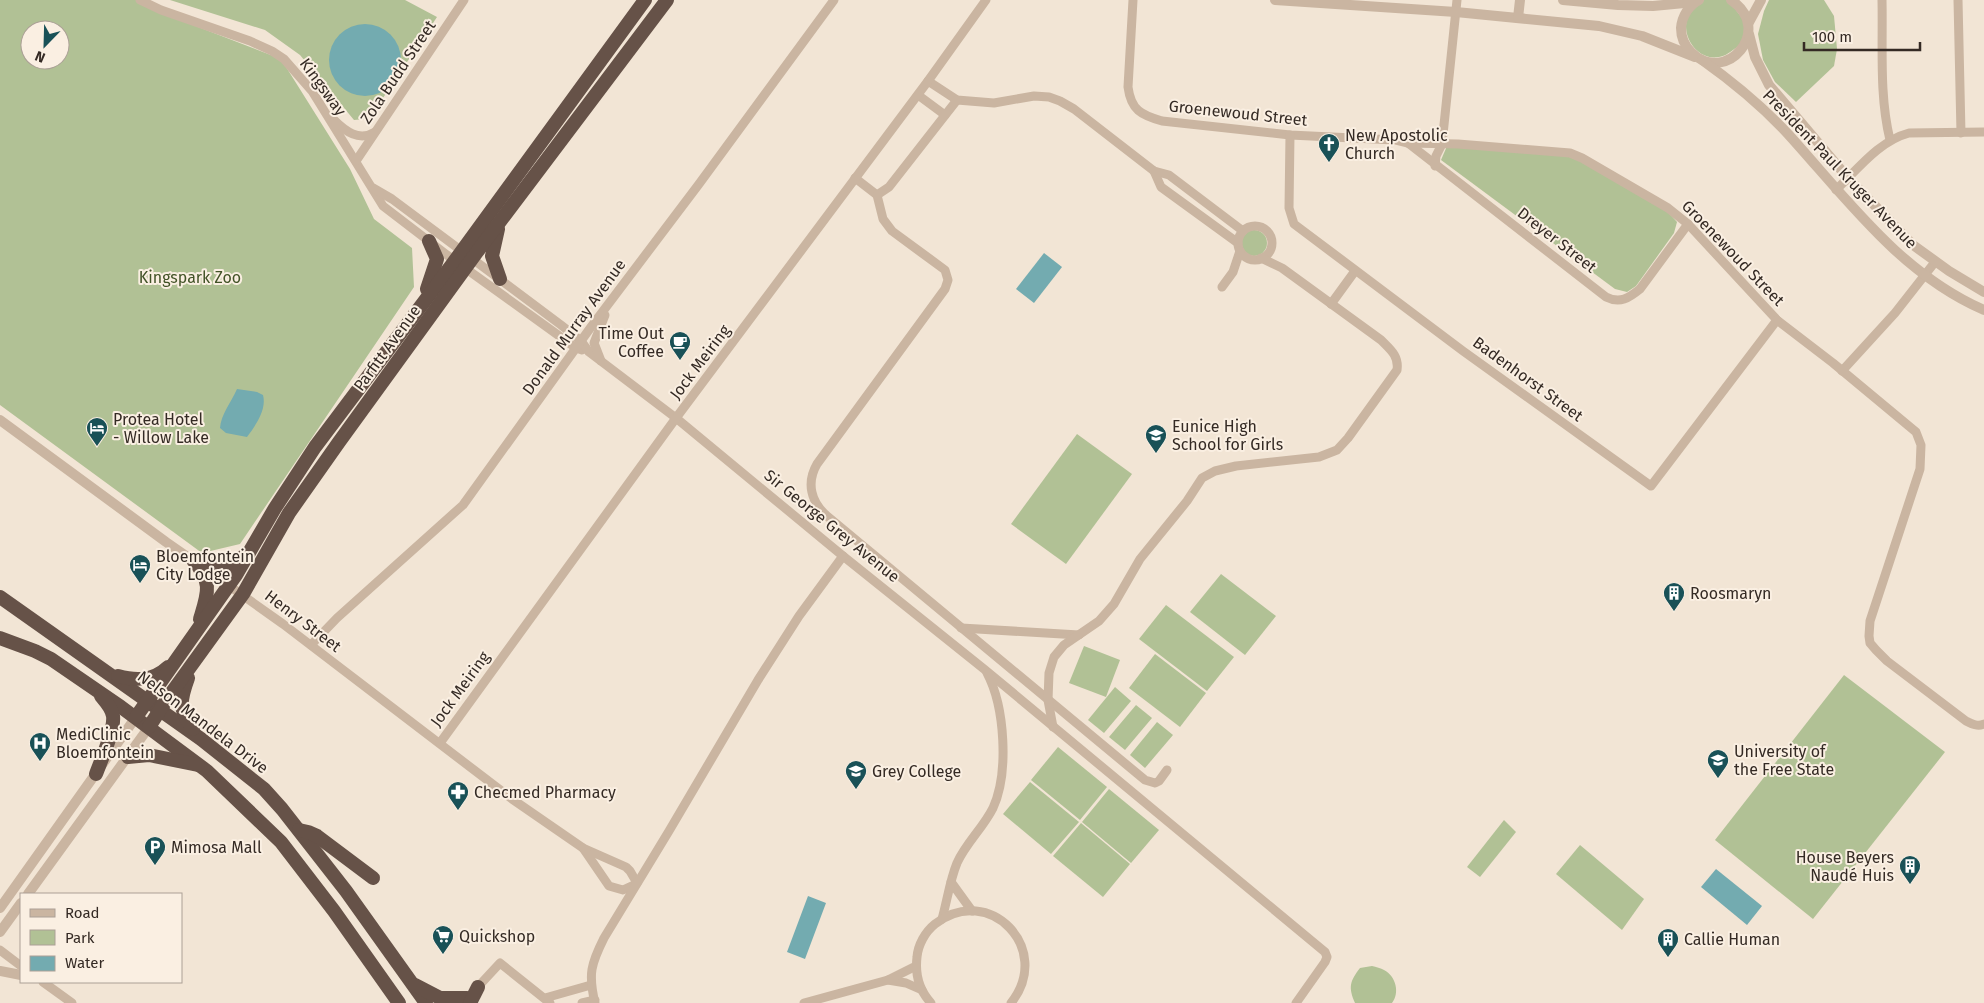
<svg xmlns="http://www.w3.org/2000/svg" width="1984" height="1003" viewBox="0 0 1984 1003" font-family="'Fira Sans',sans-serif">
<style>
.green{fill:#b1c195;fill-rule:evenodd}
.water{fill:#73abb0}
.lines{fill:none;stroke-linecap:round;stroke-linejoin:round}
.minor{stroke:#cab5a1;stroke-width:9}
.tertiary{stroke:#cab5a1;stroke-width:10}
.trunk{stroke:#665248;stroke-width:14}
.labels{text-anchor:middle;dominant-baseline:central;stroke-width:4;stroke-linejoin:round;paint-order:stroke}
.street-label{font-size:16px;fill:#342a24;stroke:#faefe2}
.poi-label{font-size:16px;fill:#342a24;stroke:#faefe2;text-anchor:start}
.park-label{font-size:16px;fill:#425327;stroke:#faefe2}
</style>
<rect width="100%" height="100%" fill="#f2e5d5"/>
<g class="green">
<path d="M0,0h137l12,8 132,51 69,110 24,50 38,29 2,39 -174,257 -38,9 -202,-148zM30,30h30v30h-30z"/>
<polygon points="170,0 405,0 437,17 375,110 365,119 354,120 300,55 265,30"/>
<path d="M1704,0h24l18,23c-2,6 -2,14 -4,19 -2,3 -6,6 -9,8 -34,28 -69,-31 -29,-50z"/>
<polygon points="1769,0 1824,0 1834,16 1837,49 1834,66 1796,102 1775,82 1763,60 1758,34 1764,11"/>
<polygon points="1447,146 1576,157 1668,212 1677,222 1674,233 1636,286 1627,292 1615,289 1441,160"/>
<circle cx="1254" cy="243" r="13"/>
<polygon points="1077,434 1132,474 1066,564 1011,524"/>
<polygon points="1221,574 1276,616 1245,655 1190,612"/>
<polygon points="1166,605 1234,657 1207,691 1139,639"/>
<polygon points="1084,646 1120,660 1106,697 1069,683"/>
<polygon points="1155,654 1206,693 1180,727 1129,688"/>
<polygon points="1844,675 1945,752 1813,919 1715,840"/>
<polygon points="1115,687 1131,701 1104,733 1088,720"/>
<polygon points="1136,705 1152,718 1125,750 1109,737"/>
<polygon points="1157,722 1173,735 1145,768 1130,755"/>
<polygon points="1058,747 1107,787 1080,820 1031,780"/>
<polygon points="1030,782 1079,822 1051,854 1003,814"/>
<polygon points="1109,789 1159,830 1131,863 1082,822"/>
<polygon points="1504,820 1516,832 1480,877 1467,867"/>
<polygon points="1081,823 1130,864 1103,897 1053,856"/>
<polygon points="1580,845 1644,899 1622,930 1556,874"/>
<path d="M1372,966c4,1 9,2 12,4 12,6 16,23 8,33h-37c-7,-16 -5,-22 5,-35z"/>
</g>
<g class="water">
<circle cx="365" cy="60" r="36"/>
<polygon points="1044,253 1062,267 1034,303 1016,289"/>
<path d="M237,389l20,3 6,3c4,15 -8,31 -16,42l-21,-4 -6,-5c1,-14 11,-25 17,-39z"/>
<polygon points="1716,869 1762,906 1747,925 1701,887"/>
<polygon points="808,896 826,903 805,959 787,952"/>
</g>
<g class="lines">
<g class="minor">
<polyline points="140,0 161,10 250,41 272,51 284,59 312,91 383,206 447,255 576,348 582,350"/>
<path d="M1133,0l-5,87c3,23 13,28 34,34l128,14 105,5 12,3 51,1 112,9 12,5 86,50 20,16 89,96 56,43 83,69 5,13 -1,24 -50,152 -1,15 1,7 6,7 11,11 79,60c6,3 12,6 18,3"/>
<path d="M1882,0c1,46 -3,95 8,140"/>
<polyline points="1958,0 1961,133"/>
<polyline points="928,81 957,100 994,103 1034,96 1049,97 1060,101 1074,109 1154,171 1169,175 1243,231"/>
<polyline points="918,95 945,115"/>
<path d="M334,120c11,11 25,22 41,12"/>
<polyline points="1290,135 1289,208 1294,224 1463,351 1651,486 1777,320"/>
<path d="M1408,143l198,154c14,7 23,1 34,-8l48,-65"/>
<polyline points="356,161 464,0"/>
<polyline points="1435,166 1436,156 1442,144 1457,0"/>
<polyline points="1154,171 1161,187 1238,243"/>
<path d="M855,178l22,17 6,24 9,12 53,39 3,10 -3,9 -128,175c-11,19 -6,38 10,52l318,264 10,3 4,-2 8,-11"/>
<polyline points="373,188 392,199 561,325 581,341 589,352 676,418 843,556 984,669 1325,952 1327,957 1325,962 1296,1003"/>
<path d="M1836,190c22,-21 43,-49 73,-57l75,-1"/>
<polyline points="877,195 889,187 957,100"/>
<circle cx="1255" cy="243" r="17"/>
<polyline points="1222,287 1233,272 1240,251"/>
<polyline points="1331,304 1355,271"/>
<polyline points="601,361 594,343 605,315"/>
<polyline points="1842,371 1895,313 1935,262"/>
<polyline points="228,585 283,624 512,799 583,848 626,867 630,871 637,883"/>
<polyline points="961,628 1079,635"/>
<polyline points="311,645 337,618 463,505 591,327 699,184 834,0"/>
<path d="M1053,727l-5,-27 1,-27 5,-16 10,-12 35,-24 15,-17 26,-45 47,-58 15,-23 13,-7 21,-5 83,-9 18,-7 11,-12 49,-68c2,-14 -6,-20 -16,-30l-99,-72 -21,-10"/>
<polyline points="440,743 676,418 928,81 986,0"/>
<polyline points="583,848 609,886 623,890 636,884"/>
<polyline points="951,882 972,911"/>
<path d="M942,919c5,-18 8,-39 15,-56 9,-20 26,-35 36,-55 16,-35 12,-101 -6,-135"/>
<polyline points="0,950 21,966"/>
<polyline points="888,980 906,983 922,990"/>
<polyline points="43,982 72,1003"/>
<polyline points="474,991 500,963 550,1003"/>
<polyline points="545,998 591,985"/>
<polyline points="582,1003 595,1000"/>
<path d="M595,1003c-7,-29 -4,-39 9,-65l65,-107 89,-151 41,-64 44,-60"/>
<polyline points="804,1003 888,980 916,966"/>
<path d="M931,1003c-12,-13 -16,-29 -14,-46 1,-12 8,-25 18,-33 54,-42 119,25 76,79"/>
</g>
<g class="tertiary">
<polyline points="1275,0 1456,12 1599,26 1642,36 1695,57"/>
<polyline points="1563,0 1618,5 1653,6 1695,2"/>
<path d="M1699,0c-10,5 -17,16 -18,28 0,9 4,18 10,24 35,35 84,-23 40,-52"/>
<polyline points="1518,18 1520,0"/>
<polyline points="1748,24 1761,0"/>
<polyline points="1749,34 1755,57 1769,85 1848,178 1913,245 1949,271 1984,292"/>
<path d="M1702,60c31,22 60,46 86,74 59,65 113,140 196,176"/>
<polyline points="0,420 166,542 228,585"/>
<polyline points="28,894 149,727"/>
<polyline points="0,908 136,717"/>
<polyline points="0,932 21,903"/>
<polyline points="0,971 21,975"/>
</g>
<g class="trunk">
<polyline points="498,229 492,256 500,279"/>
<polyline points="427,289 437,259 429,241"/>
<path d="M193,560c20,22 15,33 7,59"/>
<path d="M193,560c20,5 35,11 52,-5"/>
<polyline points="0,597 201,739 264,789 282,809 346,891 426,1003"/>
<polyline points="0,638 35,651 51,659 121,707 207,771 281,842 334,911 399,1003"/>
<path d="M118,676c18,5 35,5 50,-9"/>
<path d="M188,678c-8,22 -10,31 5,51"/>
<polyline points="136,717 236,575 275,508 315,447 451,266 645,0"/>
<polyline points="149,727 167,699 243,594 289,513 339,442 477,252 667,0"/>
<polyline points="128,757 149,755 198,765"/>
<path d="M96,774c5,-14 19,-44 17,-58 -1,-8 -7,-14 -12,-20"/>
<polyline points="299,830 308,832 317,836 373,878"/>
<polyline points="415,985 440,998 467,998"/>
<polyline points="470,1003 478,987"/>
</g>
</g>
<defs>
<g id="church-pin" transform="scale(1.125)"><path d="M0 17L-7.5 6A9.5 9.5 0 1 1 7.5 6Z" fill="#195157" stroke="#faefe2"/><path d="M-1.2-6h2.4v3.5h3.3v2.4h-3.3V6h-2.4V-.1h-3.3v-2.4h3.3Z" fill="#fff"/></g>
<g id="cafe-pin" transform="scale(1.125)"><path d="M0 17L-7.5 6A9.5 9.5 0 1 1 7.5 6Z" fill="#195157" stroke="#faefe2"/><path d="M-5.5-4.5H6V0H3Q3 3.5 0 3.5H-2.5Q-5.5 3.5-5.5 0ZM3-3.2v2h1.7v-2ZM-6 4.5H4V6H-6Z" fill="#fff"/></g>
<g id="hotel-pin" transform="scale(1.125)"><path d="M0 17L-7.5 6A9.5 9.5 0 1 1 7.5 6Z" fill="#195157" stroke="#faefe2"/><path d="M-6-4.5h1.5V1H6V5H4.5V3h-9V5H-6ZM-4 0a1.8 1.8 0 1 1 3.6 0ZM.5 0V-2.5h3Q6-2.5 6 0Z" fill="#fff"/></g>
<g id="school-pin" transform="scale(1.125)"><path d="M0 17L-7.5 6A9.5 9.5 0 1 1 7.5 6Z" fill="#195157" stroke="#faefe2"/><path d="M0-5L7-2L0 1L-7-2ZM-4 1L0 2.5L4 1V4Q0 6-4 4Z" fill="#fff"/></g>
<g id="building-pin" transform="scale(1.125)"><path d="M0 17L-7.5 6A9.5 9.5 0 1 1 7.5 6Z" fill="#195157" stroke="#faefe2"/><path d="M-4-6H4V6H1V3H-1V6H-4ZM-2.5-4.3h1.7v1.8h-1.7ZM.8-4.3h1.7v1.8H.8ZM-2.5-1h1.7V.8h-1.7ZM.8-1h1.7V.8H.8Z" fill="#fff"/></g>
<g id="hospital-pin" transform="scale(1.125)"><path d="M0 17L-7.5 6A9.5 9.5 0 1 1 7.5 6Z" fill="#195157" stroke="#faefe2"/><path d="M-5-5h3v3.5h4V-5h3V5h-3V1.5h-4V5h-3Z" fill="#fff"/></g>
<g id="university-pin" transform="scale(1.125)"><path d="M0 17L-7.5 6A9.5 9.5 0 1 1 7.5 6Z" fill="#195157" stroke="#faefe2"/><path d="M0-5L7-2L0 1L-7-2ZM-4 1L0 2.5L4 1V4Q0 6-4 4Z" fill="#fff"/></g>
<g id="pharmacy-pin" transform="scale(1.125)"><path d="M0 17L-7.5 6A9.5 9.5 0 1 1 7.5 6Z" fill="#195157" stroke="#faefe2"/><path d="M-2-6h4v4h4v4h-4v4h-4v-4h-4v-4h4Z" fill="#fff"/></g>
<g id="parking-pin" transform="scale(1.125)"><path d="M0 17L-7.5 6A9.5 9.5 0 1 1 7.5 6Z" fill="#195157" stroke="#faefe2"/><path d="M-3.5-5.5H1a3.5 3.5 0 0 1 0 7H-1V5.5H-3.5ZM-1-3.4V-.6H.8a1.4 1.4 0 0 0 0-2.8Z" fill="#fff"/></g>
<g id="supermarket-pin" transform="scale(1.125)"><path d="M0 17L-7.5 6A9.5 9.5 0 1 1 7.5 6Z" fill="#195157" stroke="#faefe2"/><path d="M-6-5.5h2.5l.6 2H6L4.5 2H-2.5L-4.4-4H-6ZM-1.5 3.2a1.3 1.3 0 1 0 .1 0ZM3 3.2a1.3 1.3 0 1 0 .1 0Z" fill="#fff"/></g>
</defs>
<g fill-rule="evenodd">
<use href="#church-pin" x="1329" y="144"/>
<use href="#cafe-pin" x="680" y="342"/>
<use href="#hotel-pin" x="97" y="428"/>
<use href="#school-pin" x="1156" y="435"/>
<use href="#hotel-pin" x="140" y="565"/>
<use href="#building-pin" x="1674" y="593"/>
<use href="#hospital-pin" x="40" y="743"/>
<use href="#university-pin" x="1718" y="760"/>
<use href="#university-pin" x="856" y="771"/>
<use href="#pharmacy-pin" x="458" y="792"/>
<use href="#parking-pin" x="155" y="847"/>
<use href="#building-pin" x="1910" y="866"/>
<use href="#supermarket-pin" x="443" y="936"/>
<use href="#building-pin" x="1668" y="939"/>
</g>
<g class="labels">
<g class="street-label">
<text transform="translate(398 72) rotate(-56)">Zola Budd Street</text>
<text transform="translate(323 87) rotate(54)">Kingsway</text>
<text transform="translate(1238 113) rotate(6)">Groenewoud Street</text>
<text transform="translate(1840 169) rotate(46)">President Paul Kruger Avenue</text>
<text transform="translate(1557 240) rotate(38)">Dreyer Street</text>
<text transform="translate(1733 253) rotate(46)">Groenewoud Street</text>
<text transform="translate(574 327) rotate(-54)">Donald Murray Avenue</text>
<text transform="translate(387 348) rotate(-54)">Parfitt Avenue</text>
<text transform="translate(700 362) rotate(-53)">Jock Meiring</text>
<text transform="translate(1528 379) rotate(36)">Badenhorst Street</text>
<text transform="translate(832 526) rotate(39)">Sir George Grey Avenue</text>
<text transform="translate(303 621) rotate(37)">Henry Street</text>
<text transform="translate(460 689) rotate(-54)">Jock Meiring</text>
<text transform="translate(203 722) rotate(37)">Nelson Mandela Drive</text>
</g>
<g class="poi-label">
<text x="1345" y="135">New Apostolic<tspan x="1345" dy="18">Church</tspan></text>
<text x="664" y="333" text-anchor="end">Time Out<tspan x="664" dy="18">Coffee</tspan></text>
<text x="113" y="419">Protea Hotel<tspan x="113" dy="18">- Willow Lake</tspan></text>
<text x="1172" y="426">Eunice High<tspan x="1172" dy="18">School for Girls</tspan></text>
<text x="156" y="556">Bloemfontein<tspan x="156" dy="18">City Lodge</tspan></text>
<text x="1690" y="593">Roosmaryn</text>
<text x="56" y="734">MediClinic<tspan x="56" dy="18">Bloemfontein</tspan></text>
<text x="1734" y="751">University of<tspan x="1734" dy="18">the Free State</tspan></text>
<text x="872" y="771">Grey College</text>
<text x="474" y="792">Checmed Pharmacy</text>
<text x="171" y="847">Mimosa Mall</text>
<text x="1894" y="857" text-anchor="end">House Beyers<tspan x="1894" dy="18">Naudé Huis</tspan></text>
<text x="459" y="936">Quickshop</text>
<text x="1684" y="939">Callie Human</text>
</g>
<g class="park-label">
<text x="190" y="277">Kingspark Zoo</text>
</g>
</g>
<rect x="20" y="893" width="162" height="90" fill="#faefe2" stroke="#aba096"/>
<rect x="30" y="909" width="25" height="8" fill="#cab5a1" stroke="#aba096"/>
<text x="65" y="918" font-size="15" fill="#342a24">Road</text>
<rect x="30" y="930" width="25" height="15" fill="#b1c195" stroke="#aba096"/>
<text x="65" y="943" font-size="15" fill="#342a24">Park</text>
<rect x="30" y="956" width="25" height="15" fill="#73abb0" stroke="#aba096"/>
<text x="65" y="968" font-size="15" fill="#342a24">Water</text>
<g transform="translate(45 45) rotate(203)"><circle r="24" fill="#faefe2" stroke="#aba096"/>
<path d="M0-4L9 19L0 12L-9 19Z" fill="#195157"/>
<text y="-8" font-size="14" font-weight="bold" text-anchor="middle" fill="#342a24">N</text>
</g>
<path d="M1804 42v8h116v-8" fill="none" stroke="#342a24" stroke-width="2.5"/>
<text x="1812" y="42" font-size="15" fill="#342a24" stroke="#faefe2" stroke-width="4" paint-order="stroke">100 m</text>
</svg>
